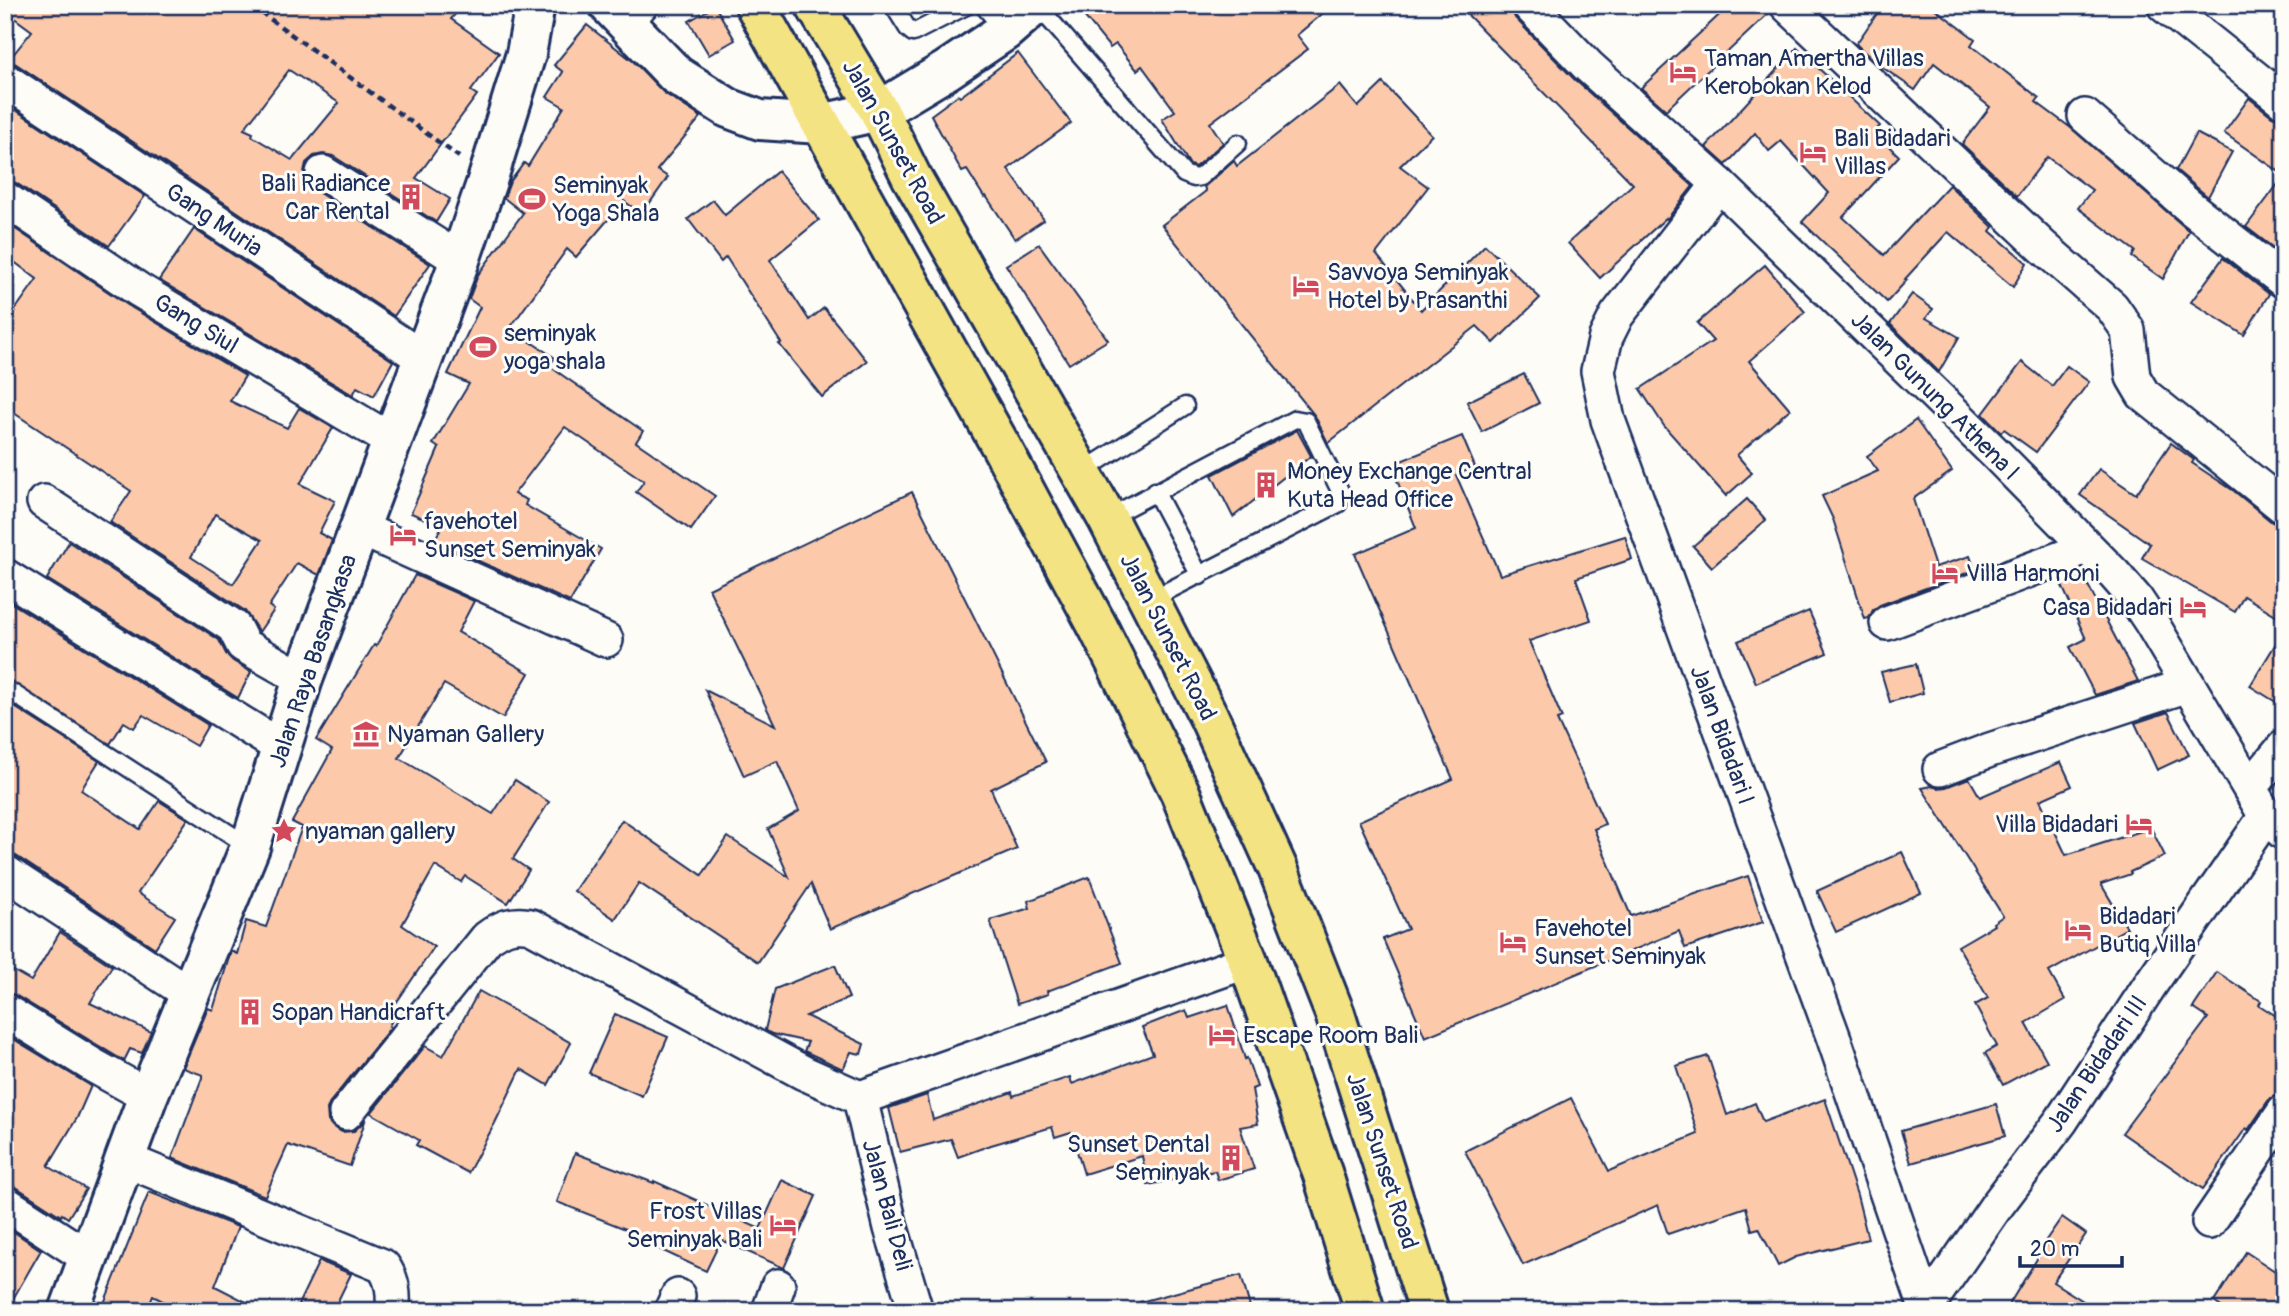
<svg xmlns="http://www.w3.org/2000/svg" width="2289" height="1316" viewBox="0 0 2289 1316" font-family="Pangolin,sans-serif">
<style>
.building{fill:#fccaab;stroke:#1b2f5e;stroke-width:2;fill-rule:evenodd}
.lines{fill:none;stroke-linecap:round;stroke-linejoin:round}
.lane-casing{stroke:#1b2f5e;stroke-width:21}
.street-casing{stroke:#1b2f5e;stroke-width:38}
.secondary-casing{stroke:#1b2f5e;stroke-width:44}
.highway-casing{stroke:#1b2f5e;stroke-width:44}
.path{stroke:#1b2f5e;stroke-width:4.5;stroke-dasharray:7 5;stroke-linecap:butt}
.lane{stroke:#fdfcf7;stroke-width:16}
.street{stroke:#fdfcf7;stroke-width:33}
.secondary{stroke:#fdfcf7;stroke-width:38}
.highway{stroke:#f4e382;stroke-width:38}
.labels{text-anchor:middle;dominant-baseline:central;stroke-width:6;stroke-linejoin:round;paint-order:stroke}
.poi-label{font-size:24px;fill:#1b2f5e;stroke:#fdfcf7;text-anchor:start}
.street-label{font-size:24px;fill:#1b2f5e;stroke:#fdfcf7}
</style>
<rect width="100%" height="100%" fill="#fdfcf7"/>
<filter id="ink" filterUnits="userSpaceOnUse"><feTurbulence type="fractalNoise" baseFrequency=".0143" numOctaves="2"/><feDisplacementMap in="SourceGraphic" scale="14" xChannelSelector="R" yChannelSelector="G"/><feConvolveMatrix kernelMatrix="1 2 1 2 8 2 1 2 1" color-interpolation-filters="sRGB"/></filter>
<g filter="url(#ink)">
<g class="building">
<path d="M5,5h458l-12,14 48,34 -28,38 6,4 -61,83 34,21 -14,23 -103,-66 -10,-2 -9,2 -8,7 -2,9 2,9 7,8 117,75 -36,52 -378,-252 -8,-3 24,-30 -27,-20zM289,70l50,33 -47,57 -40,-24 1,-3 -9,-4z"/>
<polygon points="1075,5 1333,5 1297,35 1308,49 1210,123 1223,143 1195,167 1190,165 1162,119 1175,111 1142,66 1137,70 1116,44 1110,48"/>
<polygon points="1458,5 1510,5 1515,18 1574,79 1693,186 1667,219 1666,218 1600,278 1568,243 1633,184"/>
<polygon points="1730,5 1768,5 1770,12 1666,110 1641,88"/>
<polygon points="1883,5 1930,5 1975,39 1971,45 2039,98 2036,102 2071,128 2189,231 2163,279 2132,257 2135,251 2078,208 2092,190 2047,157 2017,196 1962,144 1990,107 1934,63 1915,90 1875,62 1856,44"/>
<polygon points="715,6 735,40 709,55 689,21"/>
<polygon points="587,25 634,62 664,93 701,117 657,170 668,177 642,214 624,201 576,257 567,249 510,328 555,358 549,366 643,431 636,442 715,496 691,530 636,492 644,481 565,427 514,494 527,500 525,505 601,549 570,602 434,541 442,526 411,513 439,448 433,444 469,384 448,374 480,307 469,299 478,275 523,213 504,198 510,182 524,163 528,166 564,107 547,97 563,72 554,65"/>
<polygon points="1797,48 1880,126 1874,132 1899,156 1843,217 1884,255 1949,185 1993,227 1990,231 2027,263 2013,287 1948,232 1905,279 1907,280 1887,302 1802,222 1829,193 1781,141 1769,151 1755,133 1726,165 1706,147"/>
<polygon points="1018,53 1071,123 1008,169 1044,220 1015,239 986,196 984,197 967,170 962,172 931,115 958,95 960,97"/>
<polygon points="1383,83 1432,135 1400,166 1428,187 1376,254 1421,310 1485,245 1540,298 1494,343 1477,326 1328,443 1315,416 1162,225 1206,191 1204,187 1234,161 1237,166 1340,85 1358,107"/>
<polygon points="2249,98 2272,116 2284,120 2284,175 2224,133"/>
<polygon points="5,103 145,196 109,246 16,183 5,180"/>
<polygon points="2196,133 2232,152 2208,197 2176,170"/>
<polygon points="778,171 819,220 770,260 809,320 824,308 867,361 822,397 779,344 781,343 726,257 721,262 688,219 713,200 725,215"/>
<polygon points="2284,176 2284,256 2246,227"/>
<path d="M5,222l124,84 116,70 -15,25 57,27 12,-20 34,20 -33,56 35,17 -16,32 13,7 -13,35 -22,-12 -28,43 5,4 -15,22 -14,-21 -135,-89 21,-31 -126,-84v-83l32,-45 -32,-24zM215,514l47,26 -29,44 -42,-27z"/>
<polygon points="194,229 393,361 374,396 357,387 353,395 159,280"/>
<polygon points="1039,244 1108,340 1069,364 1006,265"/>
<polygon points="2223,258 2269,294 2244,335 2191,302"/>
<polygon points="1765,265 1805,312 1749,361 1790,409 1737,455 1752,473 1726,496 1664,426 1640,389 1713,341 1697,323"/>
<polygon points="1912,294 1933,309 1926,318 1959,337 1939,372 1890,324"/>
<polygon points="2022,362 2052,386 2067,366 2089,382 2036,452 2004,429 2001,432 1983,414"/>
<polygon points="1524,374 1539,403 1482,432 1467,402"/>
<polygon points="1916,420 1952,471 1913,499 1935,567 1970,556 1975,570 1880,605 1873,610 1869,618 1865,619 1833,519 1822,496 1878,471 1867,456"/>
<polygon points="1297,430 1311,456 1233,517 1212,475"/>
<polygon points="1462,436 1475,467 1456,475 1500,575 1625,536 1632,559 1576,578 1591,620 1529,641 1562,718 1557,720 1605,824 1594,829 1631,916 1748,876 1763,922 1685,948 1679,931 1425,1037 1383,939 1408,929 1359,821 1453,779 1355,554 1416,528 1391,465"/>
<polygon points="2171,443 2194,460 2192,463 2234,491 2272,522 2284,526 2284,620 2244,596 2235,612 2142,558 2150,544 2080,495 2099,469 2136,494"/>
<polygon points="912,492 1046,762 991,789 1017,849 830,929 811,884 758,962 639,883 615,919 574,891 622,820 702,875 728,837 789,877 768,829 799,811 777,761 744,776 705,690 775,725 709,589"/>
<polygon points="1747,499 1766,520 1712,567 1693,546"/>
<polygon points="69,542 219,640 226,654 233,661 251,672 238,698 47,579"/>
<polygon points="2080,570 2138,681 2095,695 2070,647 2086,639 2059,579"/>
<polygon points="415,575 474,601 458,632 529,673 503,718 444,684 399,758 493,814 515,780 549,802 513,859 529,870 508,903 465,876 461,882 435,866 402,925 434,947 388,1015 393,1018 389,1026 391,1027 331,1101 327,1109 328,1121 333,1127 342,1132 354,1131 365,1121 350,1166 288,1145 265,1196 172,1158 203,1075 183,1068 208,1008 213,1010 231,951 237,954 246,921 266,927 302,827 292,822 332,750 316,740 374,645 376,646"/>
<polygon points="5,599 208,725 196,746 143,715 134,728 124,722 110,744 5,678"/>
<polygon points="1809,611 1827,653 1756,683 1738,641"/>
<polygon points="2284,630 2284,707 2250,686"/>
<polygon points="1916,664 1923,693 1890,702 1881,672"/>
<polygon points="5,701 99,761 81,790 140,829 159,801 188,819 138,893 175,917 155,948 16,856 5,853"/>
<polygon points="2168,712 2189,755 2157,770 2135,723"/>
<polygon points="2061,762 2072,786 2040,800 2066,855 2151,828 2165,856 2130,872 2131,874 2101,884 2127,928 2049,972 2065,1000 2026,1023 2047,1061 2003,1085 1985,1053 1997,1046 1975,1005 1988,998 1958,946 1994,925 1993,923 2003,916 1922,788 1932,786 1938,788 1946,787 1969,778 1980,797"/>
<polygon points="1902,852 1921,893 1836,932 1817,891"/>
<polygon points="1089,877 1122,963 1047,991 1048,994 1017,1004 990,920 1030,908 1028,901"/>
<polygon points="60,932 112,966 90,1003 151,1032 142,1053 130,1049 124,1061 15,995 5,992 5,966 31,981"/>
<polygon points="835,965 849,998 806,1016 864,1044 861,1054 851,1052 843,1069 804,1051 808,1042 772,1034 765,1030 775,989"/>
<polygon points="2217,972 2261,1001 2259,1005 2284,1021 2284,1093 2275,1095 2268,1101 2248,1130 2246,1128 2203,1189 2122,1133 2208,1018 2193,1008"/>
<polygon points="479,991 571,1043 548,1085 521,1069 495,1123 468,1173 416,1145 419,1140 371,1113 425,1046 443,1056"/>
<polygon points="1228,1005 1245,1059 1247,1058 1257,1087 1252,1089 1258,1124 1240,1127 1254,1169 1218,1180 1215,1171 1148,1185 1142,1156 1084,1174 1071,1132 1055,1137 1052,1127 991,1145 958,1157 951,1139 900,1152 889,1108 927,1095 933,1120 1012,1092 1013,1096 1070,1077 1072,1084 1153,1054 1142,1027 1186,1010 1189,1018"/>
<polygon points="615,1014 668,1037 642,1096 589,1073"/>
<polygon points="5,1034 91,1086 77,1118 48,1166 86,1189 68,1218 62,1214 61,1216 16,1187 5,1184"/>
<polygon points="1708,1056 1727,1115 1755,1103 1763,1122 1825,1099 1857,1195 1868,1239 1796,1257 1778,1266 1759,1228 1752,1230 1746,1207 1668,1234 1658,1205 1523,1265 1465,1151 1571,1098 1609,1171 1698,1134 1676,1066"/>
<polygon points="1996,1104 2005,1136 1911,1163 1901,1131"/>
<polygon points="575,1153 654,1183 654,1181 760,1229 782,1180 816,1196 784,1268 721,1240 706,1271 629,1235 631,1231 557,1202"/>
<polygon points="149,1192 238,1227 215,1286 264,1311 182,1311 153,1296 147,1311 101,1311"/>
<polygon points="2062,1217 2086,1234 2053,1282 2099,1311 2039,1311 2035,1308 2033,1311 2005,1311 2048,1241 2046,1240"/>
<polygon points="5,1226 41,1250 6,1311 5,1311"/>
<polygon points="2246,1252 2284,1277 2284,1301 2277,1311 2227,1311 2214,1302"/>
<polygon points="319,1261 351,1274 333,1311 295,1311"/>
<polygon points="1241,1275 1250,1307 1234,1311 1141,1311 1140,1302"/>
</g>
<g class="lines">
<g class="lane-casing">
<g id="lane">
<polyline points="893,5 908,29 913,33 968,5"/>
<polyline points="983,5 1005,31"/>
<polyline points="1037,5 1184,174 1194,178 1200,177 1238,143"/>
<polyline points="631,28 652,5"/>
<polyline points="1080,473 1185,406"/>
<polyline points="1155,491 1200,576"/>
<polyline points="1107,518 1295,419 1306,421 1342,495 1338,504 1150,600"/>
<polyline points="5,688 250,847"/>
</g>
</g>
<g class="street-casing">
<g id="street">
<polyline points="1529,5 1588,66 1719,184 1997,455 2114,574 2135,598 2151,622 2266,816 2284,833"/>
<polyline points="1787,5 2042,246 2112,307 2128,330 2133,377 2143,394 2284,507"/>
<polyline points="2164,5 2284,101"/>
<polyline points="5,80 424,359"/>
<polyline points="2085,116 2191,208 2284,281"/>
<polyline points="323,173 460,260"/>
<polyline points="1719,184 1617,315 1606,337 1598,371 1608,420 1833,1036 1927,1311"/>
<polyline points="5,199 139,290 392,441"/>
<polyline points="44,502 234,627 243,645 303,679"/>
<polyline points="359,528 606,640"/>
<polyline points="5,576 282,748"/>
<polyline points="1887,623 2067,556 2085,545"/>
<polyline points="1940,769 1990,750 2188,685"/>
<polyline points="2250,788 2284,747"/>
<polyline points="5,872 190,994"/>
<polyline points="5,1011 94,1066 148,1096"/>
<polyline points="860,1098 891,1228 916,1311"/>
<path d="M346,1113l141,-175c15,-11 26,-16 44,-12l273,147 56,25 388,-137"/>
<path d="M126,1160l257,106c10,14 11,27 10,45"/>
<polyline points="5,1203 89,1258"/>
<polyline points="2209,1222 2284,1112"/>
<polyline points="1926,1308 1995,1208 2061,1121 2150,985 2266,816"/>
<polyline points="671,1311 678,1296"/>
<polyline points="769,1311 778,1286"/>
</g>
</g>
<g class="secondary-casing">
<g id="secondary">
<polyline points="609,5 676,75 728,108 760,120 821,124 879,111 947,70 1005,31 1035,5"/>
<polyline points="69,1311 148,1096 250,847 303,679 460,260 488,178 526,54 535,5"/>
</g>
</g>
<g class="highway-casing">
<g id="highway">
<polyline points="755,5 1003,450 1098,627 1180,792 1248,961 1323,1175 1365,1311"/>
<polyline points="815,5 879,111 911,176 1107,518 1209,717 1278,869 1335,1014 1429,1311"/>
</g>
</g>
<polyline class="path" points="251,5 459,157"/>
<use href="#lane" class="lane"/>
<use href="#street" class="street"/>
<use href="#secondary" class="secondary"/>
<use href="#highway" class="highway"/>
</g>
</g>
<defs>
<g id="hotel-bare" transform="scale(2.1)"><path d="M-6-4.5h1.5V1H6V5H4.5V3h-9V5H-6ZM-4 0a1.8 1.8 0 1 1 3.6 0ZM.5 0V-2.5h3Q6-2.5 6 0Z" fill="#d1495b" stroke="#fdfcf7" stroke-width="2.5" paint-order="stroke"/></g>
<g id="building-bare" transform="scale(2.1)"><path d="M-4-6H4V6H1V3H-1V6H-4ZM-2.5-4.3h1.7v1.8h-1.7ZM.8-4.3h1.7v1.8H.8ZM-2.5-1h1.7V.8h-1.7ZM.8-1h1.7V.8H.8Z" fill="#d1495b" stroke="#fdfcf7" stroke-width="2.5" paint-order="stroke"/></g>
<g id="stadium-bare" transform="scale(2.1)"><path d="M0-5a6.5 5 0 1 0 0 10a6.5 5 0 1 0 0-10ZM-3.5-1.8h7v3.6h-7Z" fill="#d1495b" stroke="#fdfcf7" stroke-width="2.5" paint-order="stroke"/></g>
<g id="museum-bare" transform="scale(2.1)"><path d="M0-6L6-3V-2H-6V-3ZM-5-1h2V3h-2ZM-1-1h2V3h-2ZM3-1h2V3H3ZM-6 4H6V6H-6Z" fill="#d1495b" stroke="#fdfcf7" stroke-width="2.5" paint-order="stroke"/></g>
<g id="sight-bare" transform="scale(2.1)"><path d="M0-6L1.8-2.2L6-1.7L2.9 1.2L3.7 5.4L0 3.3L-3.7 5.4L-2.9 1.2L-6-1.7L-1.8-2.2Z" fill="#d1495b" stroke="#fdfcf7" stroke-width="2.5" paint-order="stroke"/></g>
</defs>
<g fill-rule="evenodd">
<use href="#hotel-bare" x="1683" y="72"/>
<use href="#hotel-bare" x="1813" y="152"/>
<use href="#building-bare" x="411" y="197"/>
<use href="#stadium-bare" x="532" y="199"/>
<use href="#hotel-bare" x="1306" y="286"/>
<use href="#stadium-bare" x="483" y="347"/>
<use href="#building-bare" x="1266" y="485"/>
<use href="#hotel-bare" x="403" y="535"/>
<use href="#hotel-bare" x="1945" y="573"/>
<use href="#hotel-bare" x="2193" y="607"/>
<use href="#museum-bare" x="366" y="734"/>
<use href="#hotel-bare" x="2139" y="824"/>
<use href="#sight-bare" x="284" y="831"/>
<use href="#hotel-bare" x="2078" y="930"/>
<use href="#hotel-bare" x="1513" y="942"/>
<use href="#building-bare" x="250" y="1012"/>
<use href="#hotel-bare" x="1222" y="1035"/>
<use href="#building-bare" x="1231" y="1158"/>
<use href="#hotel-bare" x="783" y="1225"/>
</g>
<g class="labels">
<g class="poi-label">
<text x="1704" y="58">Taman Amertha Villas<tspan x="1704" dy="28">Kerobokan Kelod</tspan></text>
<text x="1834" y="138">Bali Bidadari<tspan x="1834" dy="28">Villas</tspan></text>
<text x="390" y="183" text-anchor="end">Bali Radiance<tspan x="390" dy="28">Car Rental</tspan></text>
<text x="553" y="185">Seminyak<tspan x="553" dy="28">Yoga Shala</tspan></text>
<text x="1327" y="272">Savvoya Seminyak<tspan x="1327" dy="28">Hotel by Prasanthi</tspan></text>
<text x="504" y="333">seminyak<tspan x="504" dy="28">yoga shala</tspan></text>
<text x="1287" y="471">Money Exchange Central<tspan x="1287" dy="28">Kuta Head Office</tspan></text>
<text x="424" y="521">favehotel<tspan x="424" dy="28">Sunset Seminyak</tspan></text>
<text x="1966" y="573">Villa Harmoni</text>
<text x="2172" y="607" text-anchor="end">Casa Bidadari</text>
<text x="387" y="734">Nyaman Gallery</text>
<text x="2118" y="824" text-anchor="end">Villa Bidadari</text>
<text x="305" y="831">nyaman gallery</text>
<text x="2099" y="916">Bidadari<tspan x="2099" dy="28">Butiq Villa</tspan></text>
<text x="1534" y="928">Favehotel<tspan x="1534" dy="28">Sunset Seminyak</tspan></text>
<text x="271" y="1012">Sopan Handicraft</text>
<text x="1243" y="1035">Escape Room Bali</text>
<text x="1210" y="1144" text-anchor="end">Sunset Dental<tspan x="1210" dy="28">Seminyak</tspan></text>
<text x="762" y="1211" text-anchor="end">Frost Villas<tspan x="762" dy="28">Seminyak Bali</tspan></text>
</g>
<g class="street-label">
<text transform="translate(893 142) rotate(61)">Jalan Sunset Road</text>
<text transform="translate(214 220) rotate(34)">Gang Muria</text>
<text transform="translate(196 324) rotate(31)">Gang Siul</text>
<text transform="translate(1935 396) rotate(45)">Jalan Gunung Athena I</text>
<text transform="translate(1168 637) rotate(63)">Jalan Sunset Road</text>
<text transform="translate(313 661) rotate(-71)">Jalan Raya Basangkasa</text>
<text transform="translate(1722 735) rotate(70)">Jalan Bidadari I</text>
<text transform="translate(2097 1064) rotate(-56)">Jalan Bidadari III</text>
<text transform="translate(1382 1161) rotate(72)">Jalan Sunset Road</text>
<text transform="translate(887 1205) rotate(75)">Jalan Bali Deli</text>
</g>
</g>
<rect width="2289" height="1316" fill="none" stroke="#fdfcf7" stroke-width="28"/>
<rect x="14" y="14" width="2261" height="1288" fill="none" stroke="#1b2f5e" stroke-width="2.5" filter="url(#ink)"/>
<path d="M2020 1256v10h102v-10" fill="none" stroke="#1b2f5e" stroke-width="3.5"/>
<text x="2030" y="1256" font-size="21" fill="#1b2f5e" stroke="#fdfcf7" stroke-width="5" paint-order="stroke">20 m</text>
</svg>
